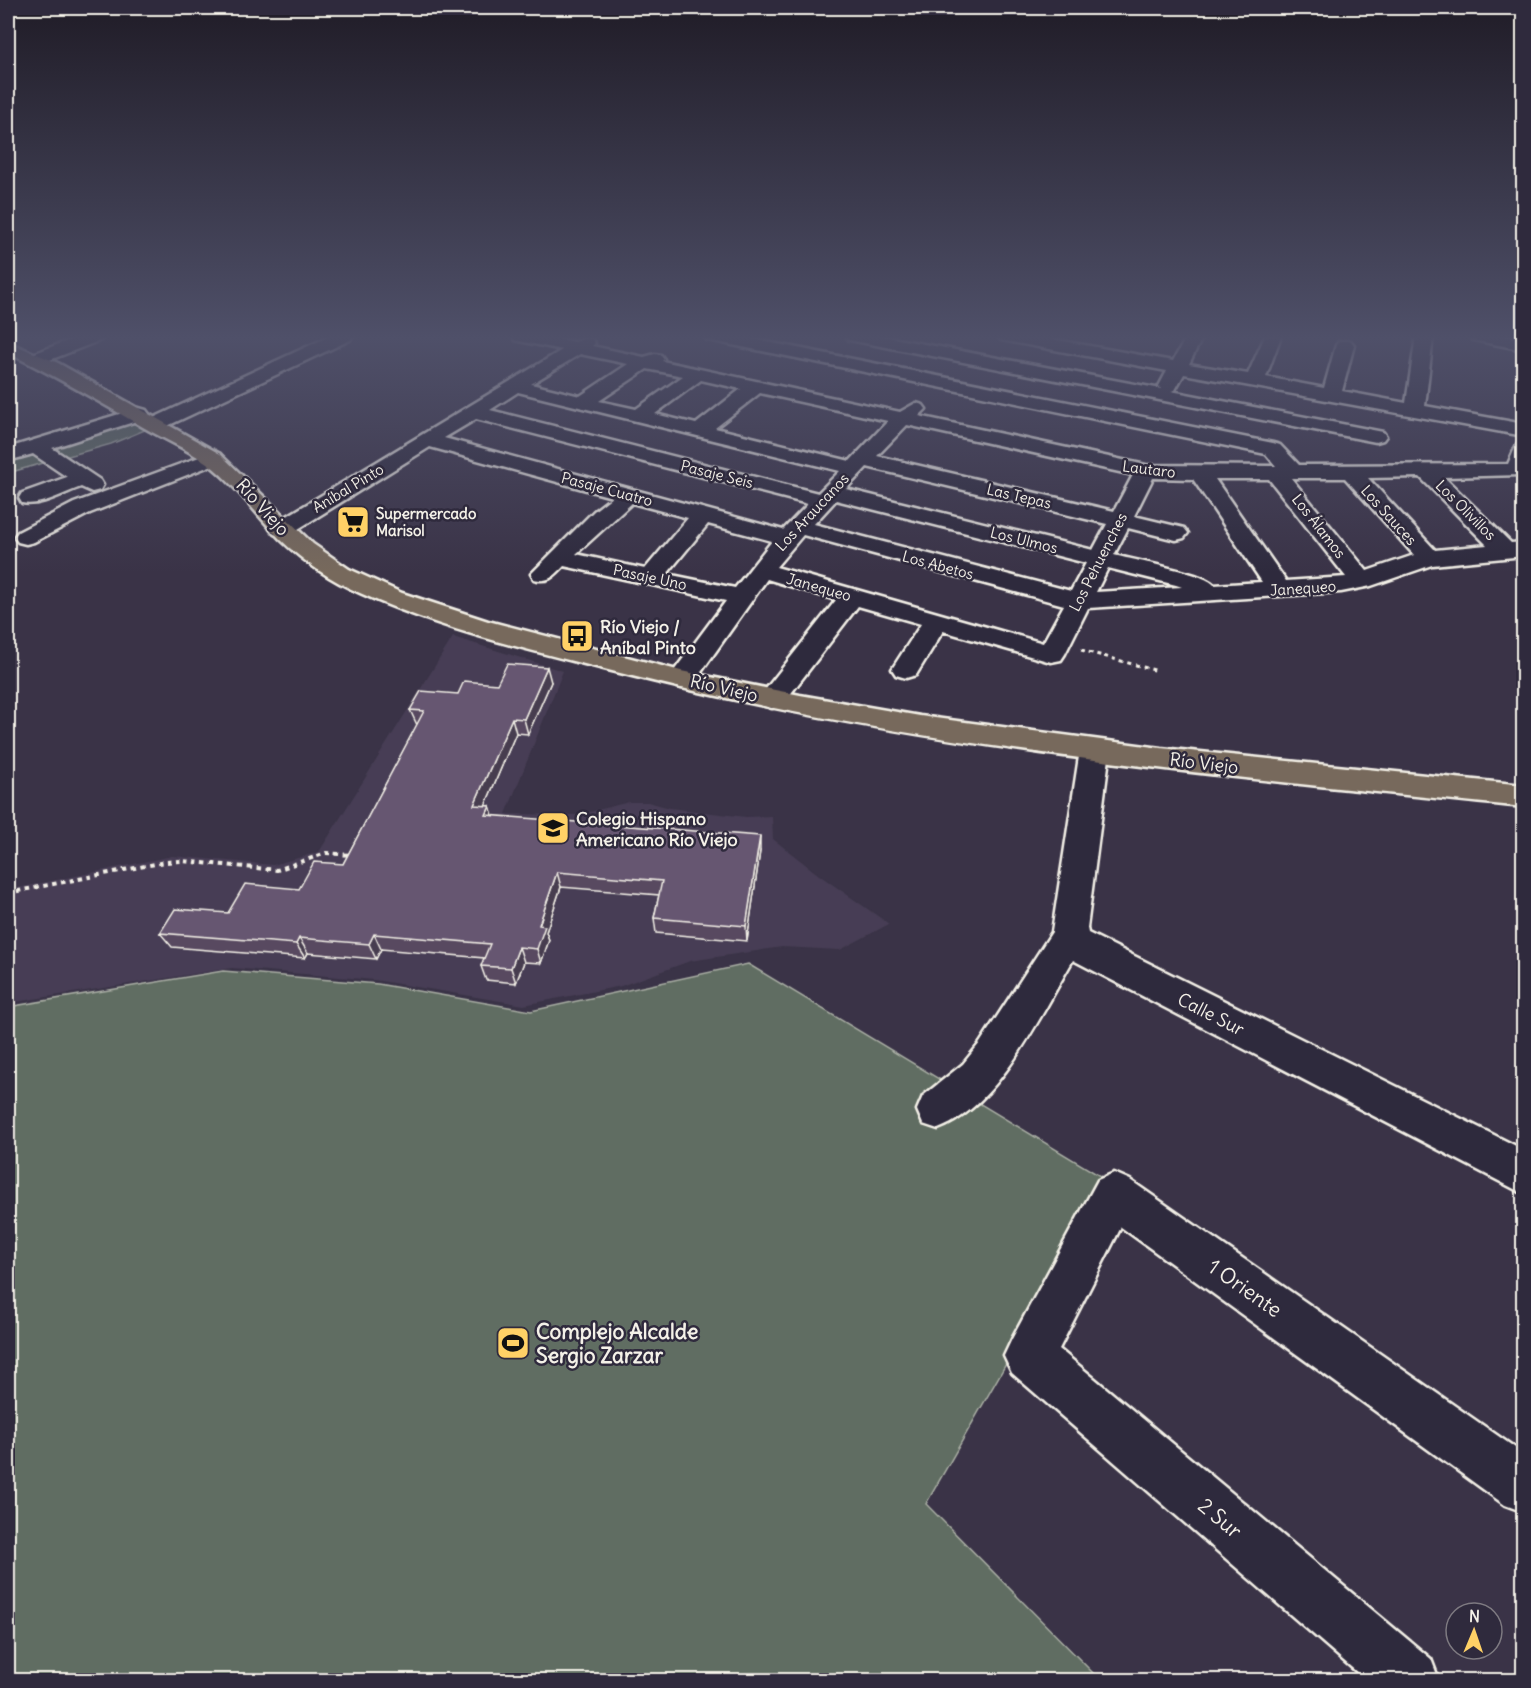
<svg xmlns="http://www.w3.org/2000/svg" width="1531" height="1688" viewBox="0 0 1531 1688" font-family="Delius,sans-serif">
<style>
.built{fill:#473e54}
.green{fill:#616d62;stroke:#aaafa5;stroke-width:1.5}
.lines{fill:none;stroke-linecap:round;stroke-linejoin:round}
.minor-casing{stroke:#f4f1e8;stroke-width:5}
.major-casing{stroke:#f4f1e8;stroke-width:5}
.path-far1{stroke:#f4f1e8;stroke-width:3;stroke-dasharray:4 4;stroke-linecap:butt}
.path{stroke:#f4f1e8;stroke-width:4;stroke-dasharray:4.5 4.5;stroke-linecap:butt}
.minor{fill:#2f2a3d;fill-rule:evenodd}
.major{fill:#77695c;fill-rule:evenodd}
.wall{fill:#584a61;stroke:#f4f1e8;stroke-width:1.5}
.shaded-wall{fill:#473c4f;stroke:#f4f1e8;stroke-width:1.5}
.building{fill:#665671;stroke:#f4f1e8;stroke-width:1.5}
.labels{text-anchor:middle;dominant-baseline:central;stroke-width:5;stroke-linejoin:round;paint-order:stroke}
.far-street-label{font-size:15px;fill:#f4f1e8;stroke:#2f2a3d}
.far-poi-label{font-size:15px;font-weight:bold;fill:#f4f1e8;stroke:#2f2a3d;text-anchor:start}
.street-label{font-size:18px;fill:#f4f1e8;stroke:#2f2a3d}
.poi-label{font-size:18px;font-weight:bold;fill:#f4f1e8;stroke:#2f2a3d;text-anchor:start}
.near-street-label{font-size:21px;fill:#f4f1e8;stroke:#2f2a3d}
.near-poi-label{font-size:21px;font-weight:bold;fill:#f4f1e8;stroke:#2f2a3d;text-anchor:start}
</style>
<rect width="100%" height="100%" fill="#3a3347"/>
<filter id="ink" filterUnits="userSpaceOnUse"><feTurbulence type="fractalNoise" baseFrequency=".0167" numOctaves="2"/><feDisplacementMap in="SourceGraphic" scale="12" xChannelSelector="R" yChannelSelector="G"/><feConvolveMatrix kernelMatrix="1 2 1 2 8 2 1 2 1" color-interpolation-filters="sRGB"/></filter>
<g filter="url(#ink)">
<polygon class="built" points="453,637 563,671 506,814 578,815 629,802 648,802 670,808 746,817 772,816 773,839 819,875 889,924 840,950 782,947 690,961 621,986 524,1005 375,980 232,968 8,1003 8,890 172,856 273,865 319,852"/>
<g class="green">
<polygon points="135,421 147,429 111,444 8,473 8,461"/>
<polygon points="748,964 1110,1182 926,1504 1100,1680 8,1680 8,1007 223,971 378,984 531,1011"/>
</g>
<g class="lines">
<g class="minor-casing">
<g id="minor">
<polygon points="80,336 104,336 101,340 42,363 30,363 27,359 30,355"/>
<polygon points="330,336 353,336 350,340 163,428 149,428 146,424 149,420"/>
<path d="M513,336h32l30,6 11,-4 6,1 3,4 -3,3 52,11 11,-3 6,1 3,4 -2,2 238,51 16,-9 7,2 3,4 -7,7 227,49 130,1 -10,-12 -553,-113 -6,-1 -3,-4h34l535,107 7,2 19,20 209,-1 9,-20 7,-2v31l-3,2 -77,2 67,66 13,-1v14l-92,9 -61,21 -30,6 -253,16 -23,46 -4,6 -10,2 -108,-31 -27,44 -10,3 -10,-3 -4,-6 29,-45 -63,-18 -76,99 -10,3 -10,-3 -4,-6 78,-99 -69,-21 -75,106 -10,3 -10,-3 -4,-6 58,-78 -162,-35c-10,10 -15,17 -30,13l-3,-5 63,-63 18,-14 -182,-50 -140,87 -8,2 -8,-2 -4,-5 4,-5 288,-174 -47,-10zM580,354l48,10 -48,32 -49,-12zM647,369l36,7 -47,33 -37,-8zM701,380l40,9 -45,35 -41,-10zM518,392l322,79 -22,22 -328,-83zM760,393l128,28 -38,40 -135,-33zM476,419l332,85 -25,26 -339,-92zM907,425l226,50 -19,36 -237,-55zM867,467l240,57 -14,26 -247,-61zM1420,477l67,68 -52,5 -67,-72zM1153,478l40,1 69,103 -48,3c-8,-12 -82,-25 -100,-30l14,-27 48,12 8,-2 4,-5 -4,-5 -50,-12zM1291,478h54l69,77 -47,16zM1215,479h54l77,98 -60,4zM836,500l250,63 -15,28 -257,-67zM632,503l56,15 -43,51 -69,-15zM708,524l64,17 -37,47 -68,-14zM803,535l261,70 -21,38 -267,-76zM1108,568l68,17 6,2 -86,5z"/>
<polygon points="846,336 882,336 1161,389 1159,386 1167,371 1007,341 1001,340 998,336 1035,336 1173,361 1187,336 1203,336 1189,364 1248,374 1265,336 1281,336 1266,377 1324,388 1336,345 1339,341 1351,341 1354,345 1342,391 1406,403 1416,336 1433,336 1425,406 1524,424 1524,436 1184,374 1175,390 1171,391 1383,432 1386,436 1383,440 1376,442 855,341 849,340"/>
<polygon points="1470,336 1504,336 1524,340 1524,350 1473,340"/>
<path d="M139,408l7,2 3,4 -3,4 -94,30 48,32 3,5 -3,5 -8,2 -11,-5c-17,6 -41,20 -59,16l-3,-5 3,-5 45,-16 -34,-23 -25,7v-13z"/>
<polygon points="213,452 220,454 223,458 220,462 90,513 34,542 26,544 18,542 14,537 18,532 74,503"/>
<path d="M1095,740l11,3 4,7 -23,178 1,5 436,217v44l-451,-234c-32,54 -74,146 -135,169l-15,-5 -6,-14 6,-14 40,-32 17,-21 72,-111 28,-182 4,-7z"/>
<polygon points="1114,1173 1130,1180 1524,1454 1524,1512 1505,1505 1121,1227 1059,1349 1431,1659 1439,1680 1366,1680 1012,1373 1004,1356 1012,1339 1098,1180"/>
</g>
</g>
<g class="major-casing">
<path id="major" d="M8,342l50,21 162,91 93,90 36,25 53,24 86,28 193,50 119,24 120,21 241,32 363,37v22c-305,-31 -611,-59 -908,-135 -86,-22 -175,-42 -256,-79 -30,-13 -56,-31 -80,-54 -24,-25 -45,-55 -73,-76 -20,-14 -43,-24 -64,-36 -45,-26 -89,-52 -135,-74z"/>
</g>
<polyline class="path-far1" points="1081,650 1158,671"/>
<polyline class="path" points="8,893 165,862 182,861 277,870 326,853 351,855"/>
<use href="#minor" class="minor"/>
<use href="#major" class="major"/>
</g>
<g class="wall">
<polygon points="1524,344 1524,354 1518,353"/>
<polygon points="551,682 528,734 516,733 485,806 490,806 493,816 760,851 747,941 656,933 654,918 659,895 561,887 546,932 549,940 541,963 524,962 516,983 486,980 481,966 484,958 381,949 376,959 308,953 305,958 172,947 160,933 228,913 299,889 343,864 417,725 410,710 458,694 497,684"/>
</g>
<g class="shaded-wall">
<polygon points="547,667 551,682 528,734 524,719"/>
<polygon points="512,718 516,733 479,820 474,805"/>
<polygon points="490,806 495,822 486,815"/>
<polygon points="760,836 760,851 747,941 746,926"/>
<polygon points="557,872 561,887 546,932 549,940 541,963 537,949 539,925"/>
<polygon points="374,934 381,949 376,959 369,944"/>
<polygon points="299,938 308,953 305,958 296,944"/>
<polygon points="519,947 524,962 516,983 511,968"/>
</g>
<polygon class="building" points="507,664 547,667 524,719 512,718 474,805 490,806 486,815 760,836 746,926 654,918 662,881 557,872 539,925 545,926 537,949 519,947 511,968 481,966 490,944 374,934 369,944 299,938 296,944 160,933 175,909 228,913 245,884 299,889 314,862 343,864 424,711 410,710 421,691 458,694 464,681 497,684"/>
</g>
<linearGradient id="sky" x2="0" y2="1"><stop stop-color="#201c27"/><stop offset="0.59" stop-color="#4f5069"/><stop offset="1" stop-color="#4f5069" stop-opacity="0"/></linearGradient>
<rect width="1531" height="572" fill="url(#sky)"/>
<defs>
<g id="supermarket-square" transform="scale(1.725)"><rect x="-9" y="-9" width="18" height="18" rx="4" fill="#ffd166" stroke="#2f2a3d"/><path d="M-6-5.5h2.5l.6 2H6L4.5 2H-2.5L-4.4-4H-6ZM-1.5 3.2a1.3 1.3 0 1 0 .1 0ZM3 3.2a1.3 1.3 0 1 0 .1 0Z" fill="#111"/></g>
<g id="bus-square" transform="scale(1.725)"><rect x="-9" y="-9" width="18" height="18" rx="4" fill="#ffd166" stroke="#2f2a3d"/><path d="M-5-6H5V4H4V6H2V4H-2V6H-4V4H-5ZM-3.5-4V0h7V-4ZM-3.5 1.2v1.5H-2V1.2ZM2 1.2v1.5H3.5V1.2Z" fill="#111"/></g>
<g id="school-square" transform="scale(1.725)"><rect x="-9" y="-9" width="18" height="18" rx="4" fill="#ffd166" stroke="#2f2a3d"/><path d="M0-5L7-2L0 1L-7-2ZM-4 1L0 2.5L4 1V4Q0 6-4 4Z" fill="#111"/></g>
<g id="stadium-square" transform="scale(1.725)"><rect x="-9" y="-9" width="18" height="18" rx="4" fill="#ffd166" stroke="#2f2a3d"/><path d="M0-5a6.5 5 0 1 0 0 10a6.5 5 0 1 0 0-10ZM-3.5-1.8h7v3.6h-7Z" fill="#111"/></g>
</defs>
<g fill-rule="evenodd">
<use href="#supermarket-square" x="353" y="522"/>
<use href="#bus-square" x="577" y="636"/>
<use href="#school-square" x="553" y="828"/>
<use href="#stadium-square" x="513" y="1343"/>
</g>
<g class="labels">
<g class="far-street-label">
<text transform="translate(1149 469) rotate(7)">Lautaro</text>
<text transform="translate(717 474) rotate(14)">Pasaje Seis</text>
<text transform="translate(348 488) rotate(-31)">Aníbal Pinto</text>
<text transform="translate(607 489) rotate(15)">Pasaje Cuatro</text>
<text transform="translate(1019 496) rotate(13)">Las Tepas</text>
<text transform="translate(1466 510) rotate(45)">Los Olivillos</text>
<text transform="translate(812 512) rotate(-47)">Los Araucanos</text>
<text transform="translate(1389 515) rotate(48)">Los Sauces</text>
<text transform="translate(1319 526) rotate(52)">Los Álamos</text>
<text transform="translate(1024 540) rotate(14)">Los Ulmos</text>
<text transform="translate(1098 562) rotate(-63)">Los Pehuenches</text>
<text transform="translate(938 565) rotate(15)">Los Abetos</text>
<text transform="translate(650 577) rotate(12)">Pasaje Uno</text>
<text transform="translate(819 587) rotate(16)">Janequeo</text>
<text transform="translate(1303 588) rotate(-4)">Janequeo</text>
</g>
<g class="far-poi-label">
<text x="376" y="513">Supermercado<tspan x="376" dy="17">Marisol</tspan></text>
</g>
<g class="street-label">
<text transform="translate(263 507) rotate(48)">Río Viejo</text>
<text transform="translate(724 688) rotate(13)">Río Viejo</text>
<text transform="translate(1204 763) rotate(7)">Río Viejo</text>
<text transform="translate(1211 1014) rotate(27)">Calle Sur</text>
</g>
<g class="poi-label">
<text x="600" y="626">Río Viejo /<tspan x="600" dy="21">Aníbal Pinto</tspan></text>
<text x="576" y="818">Colegio Hispano<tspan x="576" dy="21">Americano Río Viejo</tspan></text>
</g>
<g class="near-street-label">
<text transform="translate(1245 1288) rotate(35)">1 Oriente</text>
<text transform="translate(1220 1518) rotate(40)">2 Sur</text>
</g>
<g class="near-poi-label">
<text x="536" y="1331">Complejo Alcalde<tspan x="536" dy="24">Sergio Zarzar</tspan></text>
</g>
</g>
<rect width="1531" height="1688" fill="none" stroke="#2f2a3d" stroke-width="30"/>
<rect x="15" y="15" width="1501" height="1658" fill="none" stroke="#f4f1e8" stroke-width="2" filter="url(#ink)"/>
<g transform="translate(1474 1631) rotate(2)"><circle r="28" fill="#2f2a3d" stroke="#7e7a81" stroke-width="1.5"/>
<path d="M0-4.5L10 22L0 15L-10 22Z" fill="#ffd166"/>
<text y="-9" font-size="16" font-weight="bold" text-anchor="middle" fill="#f4f1e8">N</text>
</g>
</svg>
